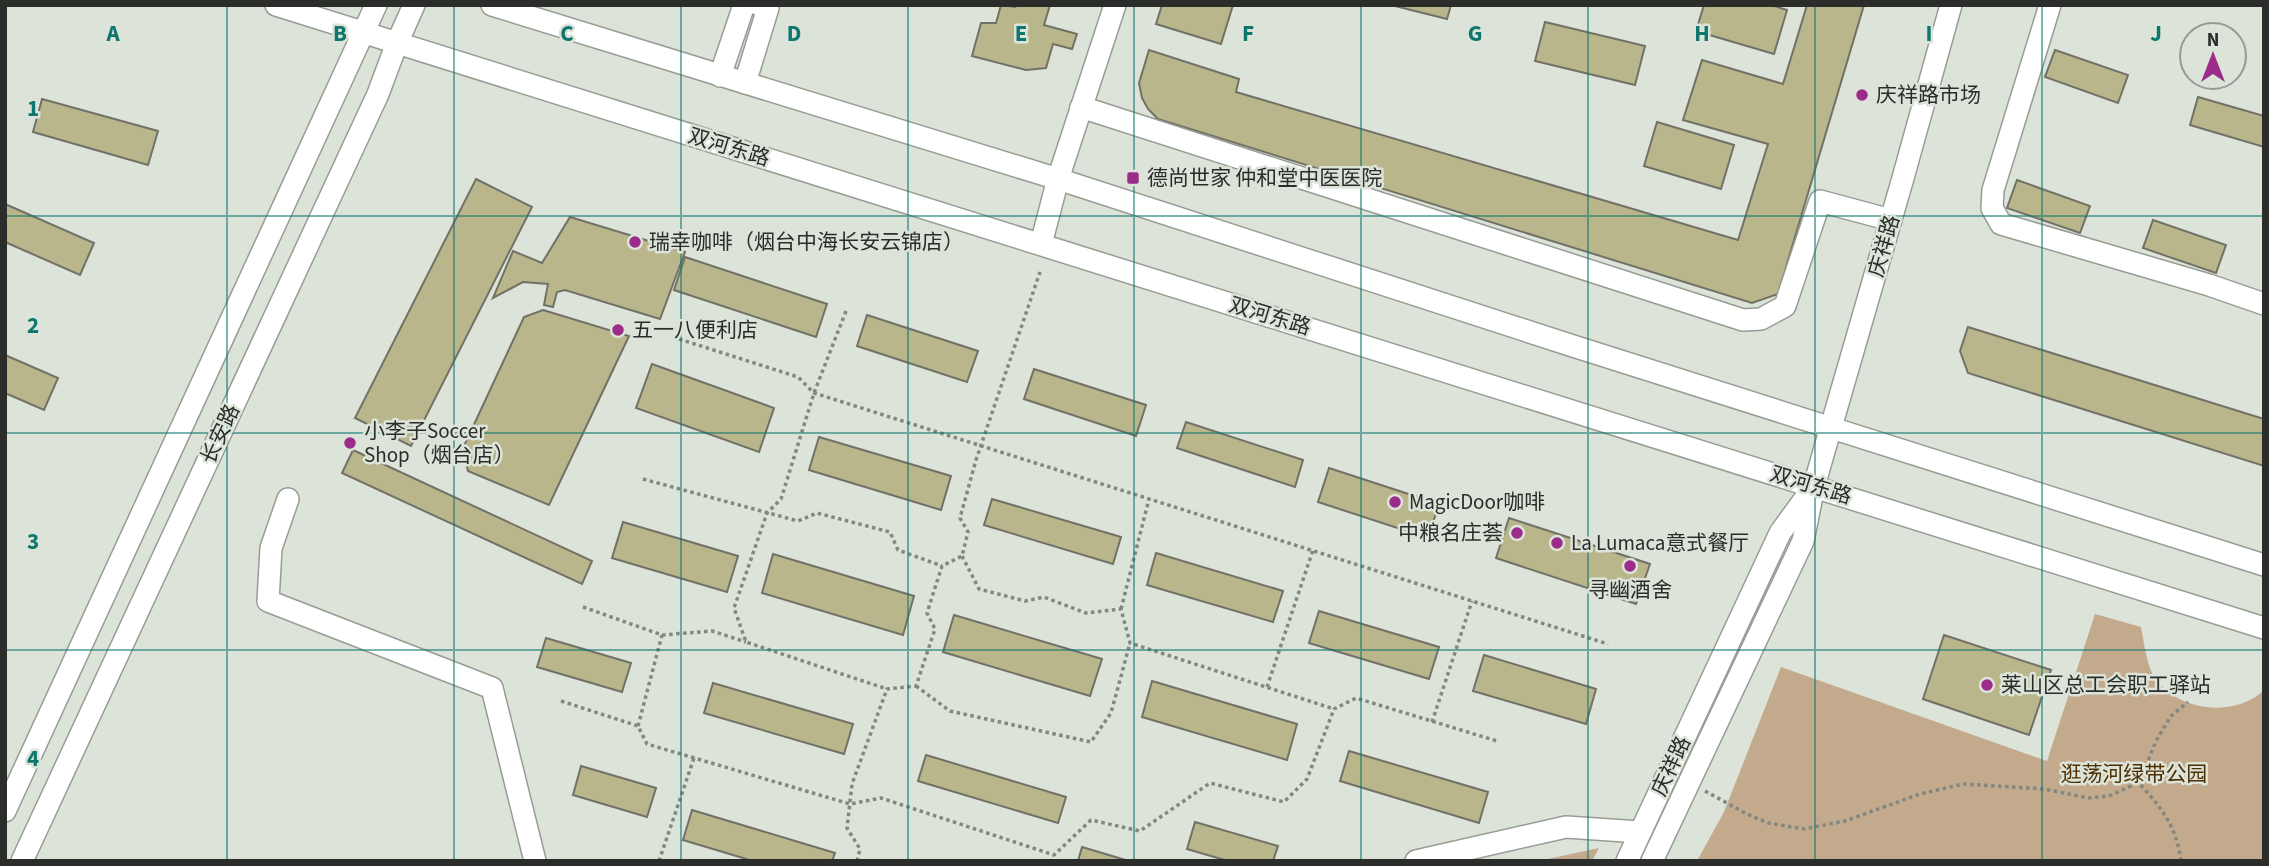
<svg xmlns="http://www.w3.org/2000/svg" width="2269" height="866" viewBox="0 0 2269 866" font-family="'Source Sans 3','Noto Sans SC',sans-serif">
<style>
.green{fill:#c4aa8c}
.building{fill:#bab68b;stroke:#727167;stroke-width:2}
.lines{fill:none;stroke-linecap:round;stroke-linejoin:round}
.minor-casing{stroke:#979d94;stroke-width:24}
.path{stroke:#828780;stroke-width:3.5;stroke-dasharray:3.5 3.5;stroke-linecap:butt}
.minor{stroke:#fff;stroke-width:21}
.grid{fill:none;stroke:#0f766e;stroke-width:2;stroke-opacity:0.55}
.poi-dot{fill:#9b2c8a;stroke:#dce3d9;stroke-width:2.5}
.labels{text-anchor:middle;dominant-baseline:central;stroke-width:5;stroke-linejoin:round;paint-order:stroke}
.poi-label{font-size:21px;fill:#2a2d29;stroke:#dce3d9;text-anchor:start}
.street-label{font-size:21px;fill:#2a2d29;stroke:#dce3d9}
.park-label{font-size:21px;fill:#4d2f02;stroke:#dce3d9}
.grid-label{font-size:23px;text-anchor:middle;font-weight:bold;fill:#0f766e;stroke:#dce3d9;stroke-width:5;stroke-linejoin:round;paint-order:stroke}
</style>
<rect width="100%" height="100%" fill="#dce3d9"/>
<g class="green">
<path d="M2095,614l46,13c3,15 5,34 12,48 21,36 82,44 111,15v171h-567l27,-49 57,-145 266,94z"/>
<polygon points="1599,848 1592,861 1538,861"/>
</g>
<g class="building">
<polygon points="1001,5 1015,7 1016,5 1050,5 1044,25 1077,34 1072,49 1053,44 1046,68 1026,70 972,56 981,23 996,23"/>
<polygon points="1162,5 1233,5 1221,44 1156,24"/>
<polygon points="1391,5 1451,5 1447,19"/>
<polygon points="1704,5 1771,5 1787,10 1774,54 1696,31"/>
<polygon points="1807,5 1864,5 1778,294 1752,303 1158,119 1148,109 1142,98 1139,83 1149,50 1239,79 1236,92 1738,240 1768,144 1683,120 1702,60 1783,84"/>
<polygon points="1545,22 1645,46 1635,85 1535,61"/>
<polygon points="2055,50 2128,75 2118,103 2045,77"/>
<polygon points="2198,97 2264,116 2264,147 2190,125"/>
<polygon points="42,99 158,131 148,165 33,132"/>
<polygon points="1657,122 1734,145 1721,189 1644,166"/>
<polygon points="476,179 532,207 411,446 355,418"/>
<polygon points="2017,180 2090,206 2080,233 2007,208"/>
<polygon points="5,204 94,243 80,275 5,242"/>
<polygon points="570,217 685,252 660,319 565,290 557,292 553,307 544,305 548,284 523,282 493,298 513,251 542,263"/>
<polygon points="2153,220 2226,245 2216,273 2143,248"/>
<polygon points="685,257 827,304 816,337 674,290"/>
<polygon points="543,310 629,336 549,505 468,471 463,448 524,317"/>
<polygon points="867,315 978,351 967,382 857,346"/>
<polygon points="1968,327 2264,419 2264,466 1968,373 1960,351"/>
<polygon points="5,355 58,378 44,410 5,393"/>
<polygon points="652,364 774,408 759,452 636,408"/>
<polygon points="1034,369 1146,405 1136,436 1024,399"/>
<polygon points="1186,422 1303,460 1295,487 1177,448"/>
<polygon points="819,437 951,476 941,510 809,470"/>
<polygon points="353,450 592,561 582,584 342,473"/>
<polygon points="1329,468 1439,504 1428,538 1318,502"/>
<polygon points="992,499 1121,537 1113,564 984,525"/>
<polygon points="1509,518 1650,564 1636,604 1496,558"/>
<polygon points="623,522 738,556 727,592 612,558"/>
<polygon points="1156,553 1283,591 1273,622 1147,585"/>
<polygon points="773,554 914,596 903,635 762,593"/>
<polygon points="1319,611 1439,647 1429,679 1309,643"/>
<polygon points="954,615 1102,659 1090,696 943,652"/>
<polygon points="1944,635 2051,670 2029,735 1923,699"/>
<polygon points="546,638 631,663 622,692 537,667"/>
<polygon points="1484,655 1596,689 1586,724 1473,691"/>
<polygon points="1152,681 1297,724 1287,760 1142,717"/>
<polygon points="713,683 853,724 844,754 704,713"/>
<polygon points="1349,751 1488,792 1479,823 1340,781"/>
<polygon points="926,755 1066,797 1058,823 918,781"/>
<polygon points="581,766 656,788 647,817 573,795"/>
<polygon points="692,810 835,853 832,861 753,861 683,840"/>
<polygon points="1195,822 1278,846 1273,861 1228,861 1187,849"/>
<polygon points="1082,847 1129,861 1078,861"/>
</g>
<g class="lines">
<g class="minor-casing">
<g id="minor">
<polyline points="276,5 2264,628"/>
<polyline points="492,5 1058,179 1573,346 2264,565"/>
<polyline points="2050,5 1993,190 1992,208 2001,224 2209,285 2264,304"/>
<polyline points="720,76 744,5"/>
<polyline points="745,83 768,8 759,5"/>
<polyline points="1081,107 1743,320 1761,319 1785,306 1820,201 1891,220"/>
<polyline points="1041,244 1058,179 1115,5"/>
<polyline points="288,499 271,548 268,601 492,688 535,861"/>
<polyline points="5,811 376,5"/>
<polyline points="22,861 378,94 397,43 414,5"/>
<polyline points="1416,861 1566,827 1640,832"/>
<polyline points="1627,861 1780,533 1809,493"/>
<polyline points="1652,861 1803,541 1814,486 1903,178 1951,5"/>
</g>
</g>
<g class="path">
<polyline points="846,311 814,393 781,499 767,513 734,608 746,642 887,689"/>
<polyline points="679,339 798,377 814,393 1608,644"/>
<polyline points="643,479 798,521 817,513 890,532 898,550 942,566"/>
<polyline points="962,556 979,589 1025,601 1044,597 1086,613 1121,609 1130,643 1334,709"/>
<polyline points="583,607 662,635 712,631 746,642"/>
<polyline points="1121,609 1149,499"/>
<polyline points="916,686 950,711 1091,742 1111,713 1130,643"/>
<polyline points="1267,687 1313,550"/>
<polyline points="561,701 638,726 647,744 850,804 881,798 1054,855 1091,820 1140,831 1210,783 1284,802 1307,779 1334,709 1356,698 1497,741"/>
<polyline points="1432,722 1472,601"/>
<polyline points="638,726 662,635"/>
<path d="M2136,780c24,26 40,44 45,81"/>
<polyline points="1705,791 1747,814 1768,823 1804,829 1845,821 1920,794 1963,784 2044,789 2088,798 2109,796 2131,786 2144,771 2156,741 2171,716 2188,702"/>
<polyline points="659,861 694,758"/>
<polyline points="857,861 860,849 847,828 852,784 887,689 916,686 935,629 927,613 942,566 962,556 968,532 960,518 976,460 1040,272"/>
</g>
<use href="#minor" class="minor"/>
</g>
<path class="grid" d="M227,5v856M454,5v856M681,5v856M908,5v856M1134,5v856M1361,5v856M1588,5v856M1815,5v856M2042,5v856M5,216h2259M5,433h2259M5,650h2259"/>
<g class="poi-dot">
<circle cx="1862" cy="95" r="7"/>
<rect x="1126" y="171" width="14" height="14" rx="3.5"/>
<circle cx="635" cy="242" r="7"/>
<circle cx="618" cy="330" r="7"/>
<circle cx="350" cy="443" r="7"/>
<circle cx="1395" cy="502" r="7"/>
<circle cx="1517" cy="533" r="7"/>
<circle cx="1557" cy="543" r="7"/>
<circle cx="1630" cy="566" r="7"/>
<circle cx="1987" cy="685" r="7"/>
</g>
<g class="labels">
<g class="poi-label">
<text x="1876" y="95">庆祥路市场</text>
<text x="1147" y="178">德尚世家 仲和堂中医医院</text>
<text x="649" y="242">瑞幸咖啡（烟台中海长安云锦店）</text>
<text x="632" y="330">五一八便利店</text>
<text x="364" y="431">小李子Soccer<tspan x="364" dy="24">Shop（烟台店）</tspan></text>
<text x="1409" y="502">MagicDoor咖啡</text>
<text x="1503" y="533" text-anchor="end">中粮名庄荟</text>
<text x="1571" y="543">La Lumaca意式餐厅</text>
<text x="1630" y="590" text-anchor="middle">寻幽酒舍</text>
<text x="2001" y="685">莱山区总工会职工驿站</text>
</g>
<g class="street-label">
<text transform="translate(729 147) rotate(17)">双河东路</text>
<text transform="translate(1884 246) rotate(-74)">庆祥路</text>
<text transform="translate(1270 316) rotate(17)">双河东路</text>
<text transform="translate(220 434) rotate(-65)">长安路</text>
<text transform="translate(1811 485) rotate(17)">双河东路</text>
<text transform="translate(1671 766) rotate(-65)">庆祥路</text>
</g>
<g class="park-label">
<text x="2134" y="774">逛荡河绿带公园</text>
</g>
</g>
<g class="grid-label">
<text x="113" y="41">A</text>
<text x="340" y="41">B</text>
<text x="567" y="41">C</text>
<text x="794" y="41">D</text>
<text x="1021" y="41">E</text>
<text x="1248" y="41">F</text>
<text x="1475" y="41">G</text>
<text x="1702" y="41">H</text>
<text x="1929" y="41">I</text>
<text x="2156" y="41">J</text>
<text x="33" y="116">1</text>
<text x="33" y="333">2</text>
<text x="33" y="549">3</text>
<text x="33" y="766">4</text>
</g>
<rect width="2269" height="866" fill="none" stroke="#2a2d29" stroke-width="14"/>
<g transform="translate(2213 56)"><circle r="33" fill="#dce3d9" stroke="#959a93" stroke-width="2"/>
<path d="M0-5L12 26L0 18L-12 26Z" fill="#9b2c8a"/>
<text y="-10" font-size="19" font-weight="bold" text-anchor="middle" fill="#2a2d29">N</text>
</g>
</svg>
